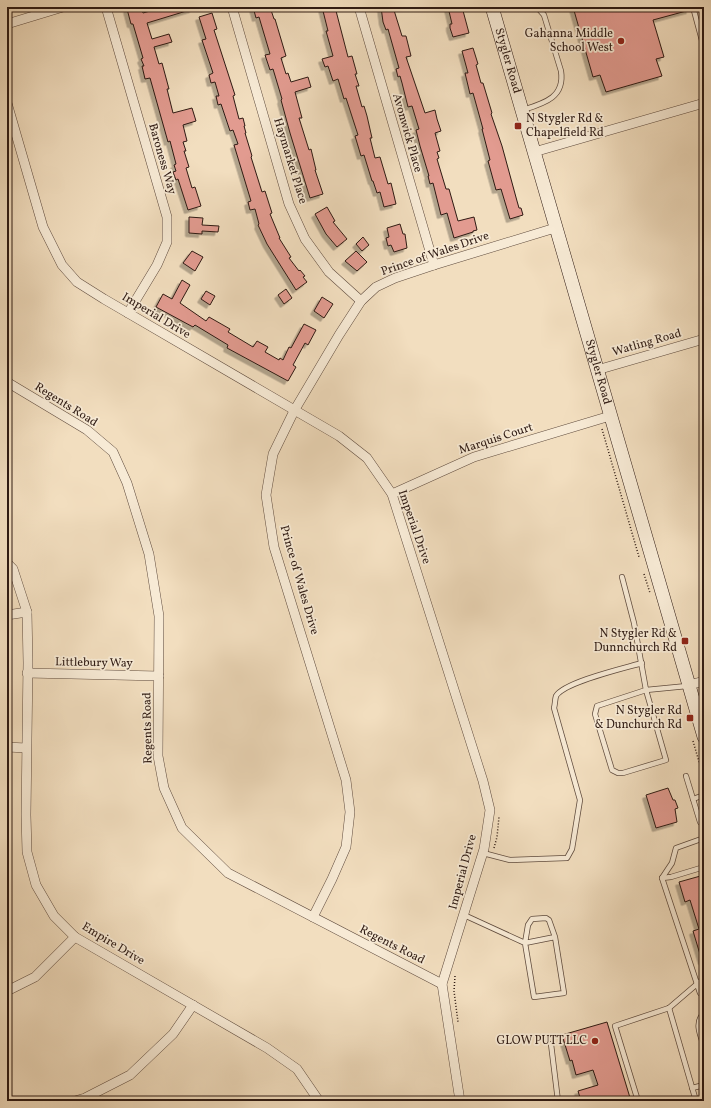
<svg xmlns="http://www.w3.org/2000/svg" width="711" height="1108" viewBox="0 0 711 1108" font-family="Vollkorn,serif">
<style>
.building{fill:#e29b90;stroke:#2e1a13;filter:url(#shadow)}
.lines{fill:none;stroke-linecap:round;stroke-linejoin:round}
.service-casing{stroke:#5f4b3e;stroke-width:6}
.minor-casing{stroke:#5f4b3e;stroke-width:10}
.secondary-casing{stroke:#2e1a13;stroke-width:14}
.path{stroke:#2e1a13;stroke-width:1.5;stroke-dasharray:1 2;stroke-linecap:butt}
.service{stroke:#f7ead5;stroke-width:4.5}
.minor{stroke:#f7ead5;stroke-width:9}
.secondary{stroke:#f7ead5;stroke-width:13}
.poi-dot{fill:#8f2418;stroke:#f7ead5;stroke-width:1.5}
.labels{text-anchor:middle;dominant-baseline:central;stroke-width:3.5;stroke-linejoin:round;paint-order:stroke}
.poi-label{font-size:12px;fill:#2e1a13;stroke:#f7ead5;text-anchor:end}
.street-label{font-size:12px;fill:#2e1a13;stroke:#f7ead5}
</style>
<defs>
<filter id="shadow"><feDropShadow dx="-3.5" dy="3.5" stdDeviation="0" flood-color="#0004"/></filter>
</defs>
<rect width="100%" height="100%" fill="#f2debf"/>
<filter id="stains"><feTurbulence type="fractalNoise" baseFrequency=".005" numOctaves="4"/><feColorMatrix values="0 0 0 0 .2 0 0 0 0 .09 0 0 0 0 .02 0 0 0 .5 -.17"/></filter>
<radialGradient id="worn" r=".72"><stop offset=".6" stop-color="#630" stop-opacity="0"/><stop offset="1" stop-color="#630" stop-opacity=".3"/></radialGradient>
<g class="building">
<polygon points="134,7 141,7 143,13 164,7 193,7 193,9 147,23 152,39 169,34 172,42 154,47 159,64 162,63 169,89 167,89 173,113 192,108 196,121 183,125 187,141 183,142 186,151 184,151 189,167 186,168 192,188 195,187 201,206 188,210 178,179 176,180 173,172 176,171 174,165 176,164 170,141 168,142 150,78 145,79 142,66 144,66 141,59 143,58 133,24 131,24 127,9"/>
<polygon points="253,7 270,7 274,19 275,19 286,56 281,58 286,74 288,73 291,82 308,77 311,87 295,92 302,118 299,118 309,150 311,149 316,170 315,170 323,194 310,198 290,133 281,100 282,99 273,69 270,70 265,55 270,54 259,17 256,18"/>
<polygon points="322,7 335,7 348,57 352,56 357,74 355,74 359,86 356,86 362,107 364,106 367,116 372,138 370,138 375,158 380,157 388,184 391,183 396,204 384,207 380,192 377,193 373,181 372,181 364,155 361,156 355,136 358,135 346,98 344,99 338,79 333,81 328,66 325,67 322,59 333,56 326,31 328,31"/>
<polygon points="381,7 393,7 402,36 406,36 411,56 406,57 425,113 435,110 437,119 441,131 435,133 440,151 437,152 439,158 437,159 446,189 449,189 458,221 474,217 477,230 473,231 473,232 454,238 447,213 441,215 433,183 430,184 428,176 429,176 420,146 416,130 419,129 412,106 408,107 402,83 400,76 398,77 396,69 399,68 388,29 386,30 383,22"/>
<polygon points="448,7 462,7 469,33 453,37 450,28 450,24 452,24"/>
<polygon points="573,7 689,7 690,10 653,20 664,57 656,59 662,76 606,92 600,75 593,77"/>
<polygon points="212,13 217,29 214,30 235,95 233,96 239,119 243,118 245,126 244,126 246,133 245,133 252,156 251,157 262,192 265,191 272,213 270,214 280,238 279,238 291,257 289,258 299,271 300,270 305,276 303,277 307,282 296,290 267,244 258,225 259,224 255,209 250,210 248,202 251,201 234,145 238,144 233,130 230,131 221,104 218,105 216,96 219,96 215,82 211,83 209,75 213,73 202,40 206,39 199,17"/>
<polygon points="473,48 478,64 476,65 481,83 483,83 492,113 491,114 502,146 517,201 519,208 521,208 523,215 510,219 501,189 496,190 488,161 490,160 482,129 483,129 473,93 470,94 465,73 468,73 462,51"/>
<polygon points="327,207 335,221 333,222 347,239 337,247 326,234 315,214"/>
<polygon points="189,217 203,218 202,225 219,226 218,232 202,231 202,234 189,233"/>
<polygon points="400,224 403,234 405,234 407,248 394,252 391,245 388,246 386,238 389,237 387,228"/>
<polygon points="363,237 369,245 362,251 356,244"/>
<polygon points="192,251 203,257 195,271 183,263"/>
<polygon points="356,251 367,262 357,271 345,261"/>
<polygon points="182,280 190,285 180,303 206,321 209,317 230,329 228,332 253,347 257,341 268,347 265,352 279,360 280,358 283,360 289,347 291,348 304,324 316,330 308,345 305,343 293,365 296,367 288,381 227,348 228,345 195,325 193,327 156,307 163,294 172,299"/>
<polygon points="286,289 292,298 284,304 278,295"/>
<polygon points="206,291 215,296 210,305 201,299"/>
<polygon points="322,297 333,304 324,318 314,311"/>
<polygon points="668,788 673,800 675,800 678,808 675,809 677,822 656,828 646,795"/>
<polygon points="704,875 704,961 702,961 693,931 699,929 690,900 685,902 679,882"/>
<polygon points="607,1022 631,1101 581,1101 578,1091 598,1085 593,1070 576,1075 572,1060 570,1061 562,1035"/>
</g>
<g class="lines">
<g class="service-casing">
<g id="service">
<polyline points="693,7 704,48"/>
<path d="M523,110c22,-7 42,-13 38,-39l-17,-56 -7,-8"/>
<polyline points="622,577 634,623 646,690 597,706 595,714 612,770 618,773 623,773 666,760 646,690 687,686"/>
<polyline points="686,776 700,822"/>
<polyline points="693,799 704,795"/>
<polyline points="704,838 676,848 672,863 662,878 700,993 704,992"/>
<path d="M483,853l27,7 57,-2 5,-9 8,-49 -26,-92c1,-3 1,-9 2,-12 8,-14 69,-28 86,-33"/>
<polyline points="662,878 671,877 704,867"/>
<polyline points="464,915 525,943 534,997 564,993 555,937 525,943 528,925 532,919 546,918 549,920 555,937"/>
<polyline points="669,1008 696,1101"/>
<path d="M704,1013c-10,9 -4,22 0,33"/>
<polyline points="551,1044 558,1101"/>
<polyline points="692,1088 704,1085"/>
<polyline points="638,1101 615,1026 669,1008 704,978"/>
</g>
</g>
<g class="minor-casing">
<g id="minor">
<polyline points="106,7 167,217 167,242 157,265 128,313"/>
<polyline points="232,7 289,204 305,239 329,272 361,301"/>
<polyline points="359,7 434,265"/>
<polyline points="7,24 63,7"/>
<polyline points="7,103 43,227 62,265 77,282 104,299 339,436 367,458 392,494 483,781 490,810 484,849 442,984 460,1101"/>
<polyline points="534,152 704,103"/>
<polyline points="597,370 704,339"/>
<polyline points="7,382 87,430 113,452 127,483 149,554 159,616 158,756 164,788 182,828 228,873 442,984"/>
<polyline points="392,494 474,457 610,416"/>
<polyline points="7,563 13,569 27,612 28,663 26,815 27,852 36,885 54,916 75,937 267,1048 297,1069 319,1101"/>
<polyline points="7,615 27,612"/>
<polyline points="27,673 159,676"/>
<polyline points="689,685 704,681"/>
<polyline points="7,747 26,748"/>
<polyline points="313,917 332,879 346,847 350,812 346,780 274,547 266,495 273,454 294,411 339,335 361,301 376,287 395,278 434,265 555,228"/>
<polyline points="7,991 35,977 75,937"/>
<polyline points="75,1101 85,1098 130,1075 173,1034 193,1005"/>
</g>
</g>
<g class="secondary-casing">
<g id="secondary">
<path id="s1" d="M492,7l212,730"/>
</g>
</g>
<g class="path">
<polyline points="602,429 639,557"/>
<polyline points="414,531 417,539"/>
<polyline points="644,574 650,593"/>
<polyline points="660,629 662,637"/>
<polyline points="693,741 704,779"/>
<polyline points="494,848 497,837 499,817"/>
<polyline points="455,976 454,991 458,1022"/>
</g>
<use href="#service" class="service"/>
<use href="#minor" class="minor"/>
<use href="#secondary" class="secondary"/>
</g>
<g class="poi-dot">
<circle cx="621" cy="41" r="4"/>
<rect x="514" y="122" width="8" height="8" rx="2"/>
<rect x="681" y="637" width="8" height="8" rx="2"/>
<rect x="686" y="714" width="8" height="8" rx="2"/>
<circle cx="595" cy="1041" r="4"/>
</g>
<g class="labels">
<g class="poi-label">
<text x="613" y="34">Gahanna Middle<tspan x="613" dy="14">School West</tspan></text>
<text x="526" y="119" text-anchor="start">N Stygler Rd &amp;<tspan x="526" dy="14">Chapelfield Rd</tspan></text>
<text x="677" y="634">N Stygler Rd &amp;<tspan x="677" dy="14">Dunnchurch Rd</tspan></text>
<text x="682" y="711">N Stygler Rd<tspan x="682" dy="14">&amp; Dunchurch Rd</tspan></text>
<text x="587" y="1041">GLOW PUTT LLC</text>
</g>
<g class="street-label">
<text stroke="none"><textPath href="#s1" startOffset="56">Stygler Road</textPath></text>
<text transform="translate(407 133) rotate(74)">Avonwick Place</text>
<text transform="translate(162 159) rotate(74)">Baroness Way</text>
<text transform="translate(290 161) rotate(73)">Haymarket Place</text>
<text transform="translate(435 254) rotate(-19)">Prince of Wales Drive</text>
<text transform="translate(156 316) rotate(31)">Imperial Drive</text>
<text transform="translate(647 343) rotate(-16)">Watling Road</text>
<text stroke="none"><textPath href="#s1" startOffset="380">Stygler Road</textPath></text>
<text transform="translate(66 405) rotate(32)">Regents Road</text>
<text transform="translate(496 439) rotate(-18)">Marquis Court</text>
<text transform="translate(414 527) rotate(71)">Imperial Drive</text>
<text transform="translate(299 580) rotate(74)">Prince of Wales Drive</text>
<text transform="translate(94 663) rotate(1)">Littlebury Way</text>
<text transform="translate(148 728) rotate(-91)">Regents Road</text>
<text transform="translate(463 872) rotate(-75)">Imperial Drive</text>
<text transform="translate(113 944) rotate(31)">Empire Drive</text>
<text transform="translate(392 945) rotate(27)">Regents Road</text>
</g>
</g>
<rect width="711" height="1108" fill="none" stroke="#f2debf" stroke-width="24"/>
<rect x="8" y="8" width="695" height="1092" fill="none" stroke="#2e1a13" stroke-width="2"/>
<rect x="12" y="12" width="687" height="1084" fill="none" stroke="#2e1a13"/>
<rect width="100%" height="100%" filter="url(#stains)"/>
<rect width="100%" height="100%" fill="url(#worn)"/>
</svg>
